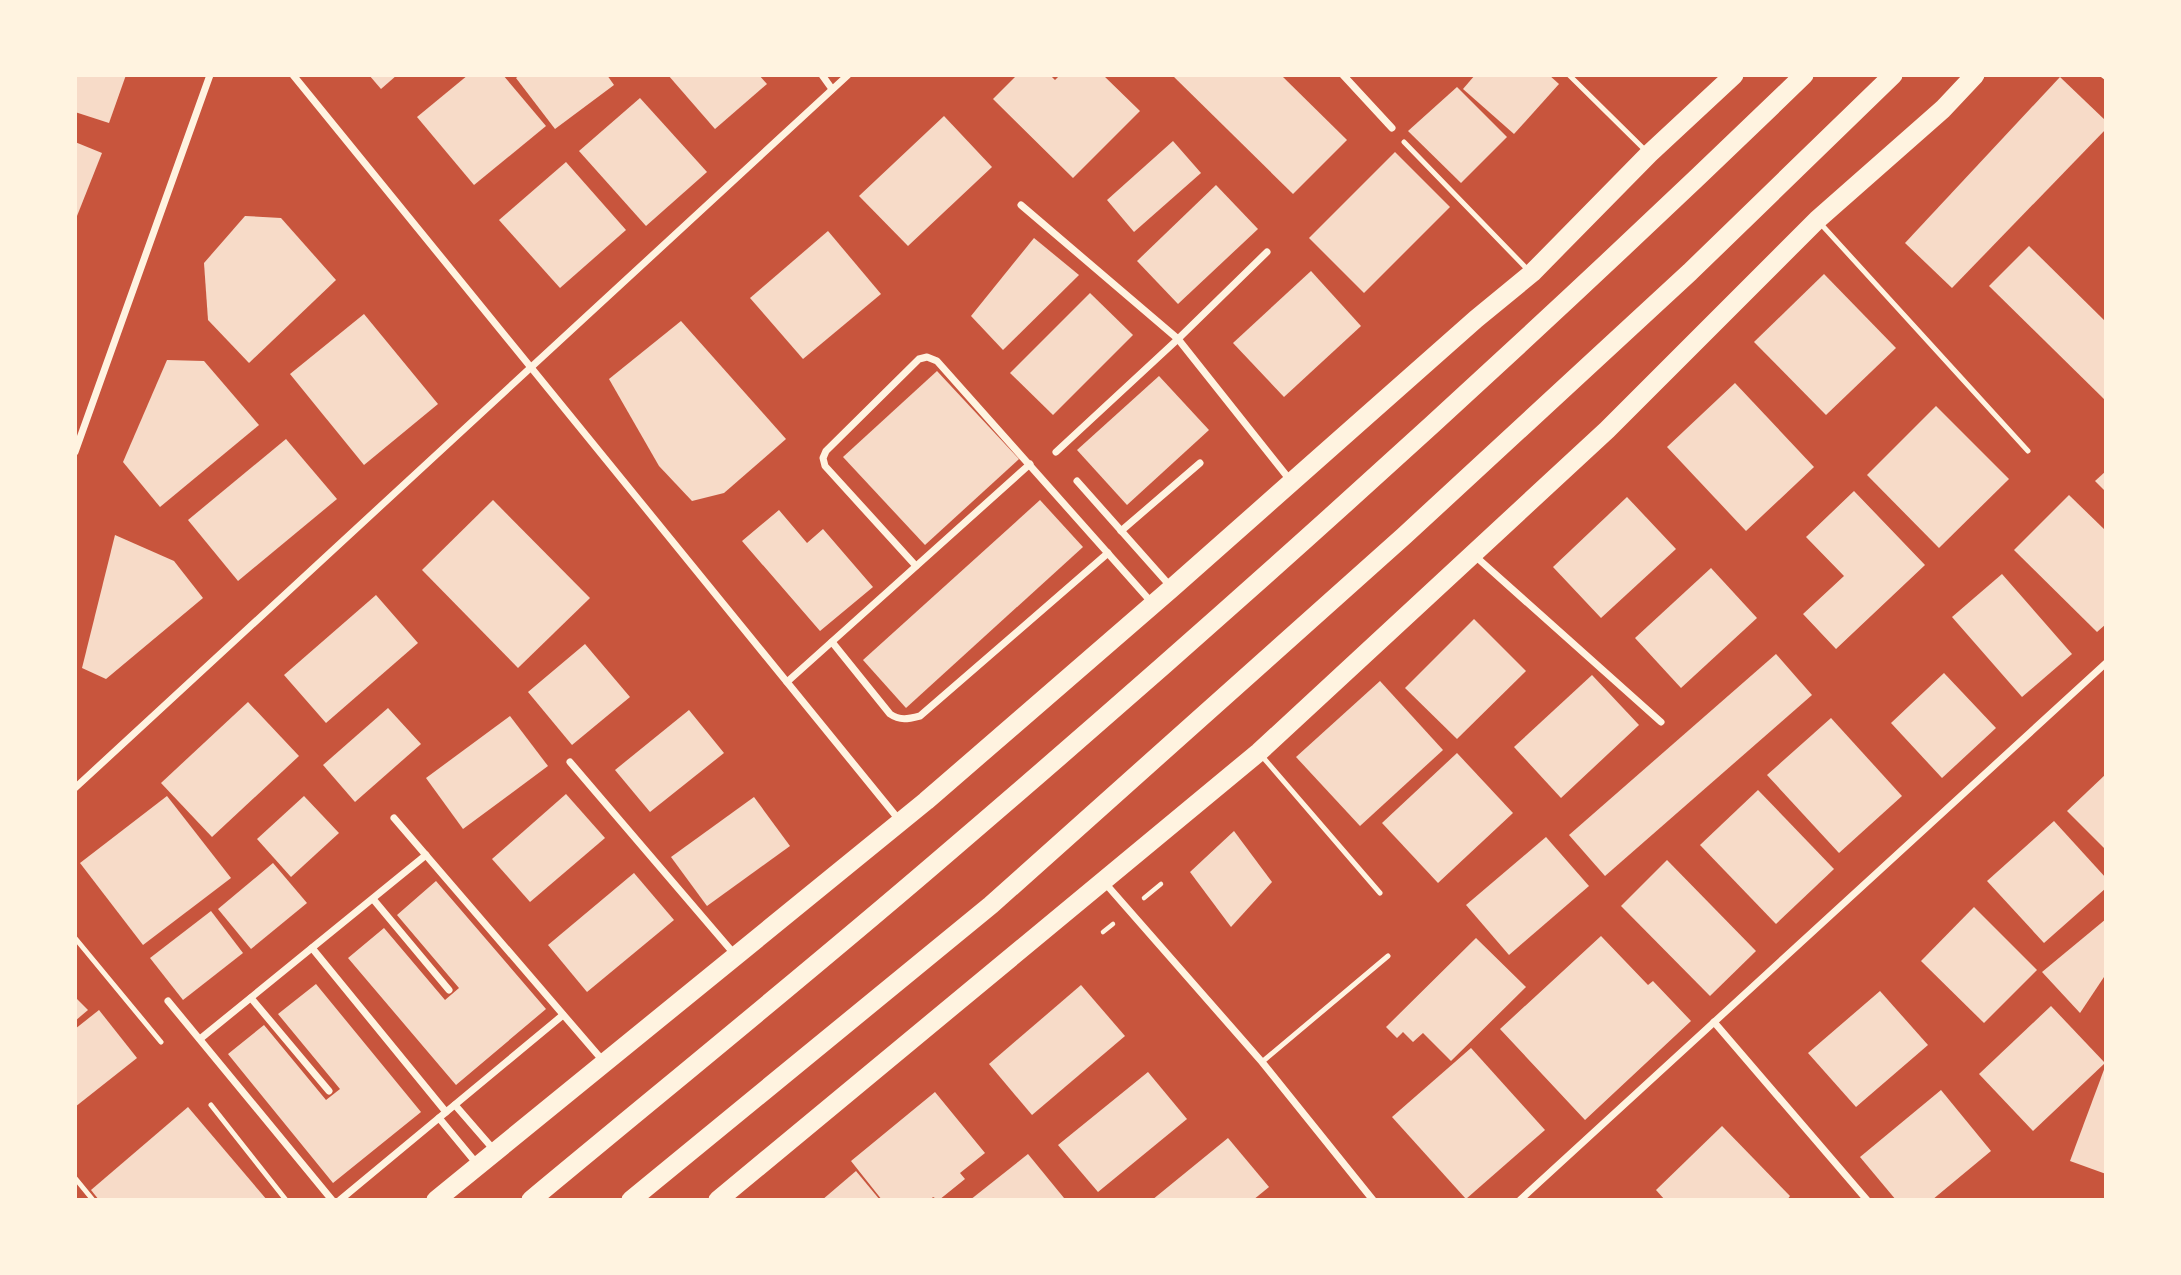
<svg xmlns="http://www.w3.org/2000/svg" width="2181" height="1275" viewBox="0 0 2181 1275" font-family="'IBM Plex Serif',serif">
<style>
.building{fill:#f7dbc8}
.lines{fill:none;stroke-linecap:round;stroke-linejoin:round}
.path{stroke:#fff3e0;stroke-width:4.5}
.service{stroke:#fff3e0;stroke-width:5}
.minor{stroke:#fff3e0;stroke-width:7}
.trunk{stroke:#fff3e0;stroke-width:19}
</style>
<rect width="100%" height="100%" fill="#c8553d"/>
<g class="building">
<polygon points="75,75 126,75 109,123 75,112"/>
<polygon points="369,75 397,75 381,89"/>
<polygon points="468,75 503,75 546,126 474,185 417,117"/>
<polygon points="520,75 607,75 614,85 555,129 516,78"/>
<polygon points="668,75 759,75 767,84 715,129"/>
<polygon points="1017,75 1050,75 1055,80 1060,75 1103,75 1140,111 1073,178 993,99"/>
<polygon points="1172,75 1281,75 1347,140 1293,194"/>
<polygon points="1475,75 1549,75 1559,84 1514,134 1463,89"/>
<polygon points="2060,77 2106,121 2106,129 1952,288 1905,243"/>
<polygon points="1457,87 1507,137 1461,183 1408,131"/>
<polygon points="640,98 707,172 646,226 579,151"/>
<polygon points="944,116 992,167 908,246 859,196"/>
<polygon points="1173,141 1201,173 1134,232 1107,200"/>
<polygon points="75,142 102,153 75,221"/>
<polygon points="1395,152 1450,207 1364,293 1309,238"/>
<polygon points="566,162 626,230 560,288 499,220"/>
<polygon points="1216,185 1258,229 1178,304 1137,261"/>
<polygon points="245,216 281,218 336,280 249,363 208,320 204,263"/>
<polygon points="828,231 881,294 803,359 750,298"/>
<polygon points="1034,238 1079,275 1003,350 971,316"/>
<polygon points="2029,246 2106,322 2106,401 1989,286"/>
<polygon points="1311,271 1361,326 1284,397 1233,343"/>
<polygon points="1824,274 1896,348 1826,415 1754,342"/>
<polygon points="1090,293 1133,335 1053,415 1010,373"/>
<polygon points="364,314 438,404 364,465 290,374"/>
<polygon points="681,321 786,439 724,493 692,501 659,466 609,379"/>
<polygon points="167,360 204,361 259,425 160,507 123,462"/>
<polygon points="937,371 1019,459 925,545 843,457"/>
<polygon points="1159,376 1209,430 1127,505 1077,450"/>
<polygon points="1735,383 1814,467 1746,531 1667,447"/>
<polygon points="1936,406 2009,479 1939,548 1867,475"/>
<polygon points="286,439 337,499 238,581 188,520"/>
<polygon points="2106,471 2106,492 2095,481"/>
<polygon points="1854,491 1925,565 1836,649 1803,614 1844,576 1806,537"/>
<polygon points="2069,495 2106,531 2106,624 2097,632 2014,550"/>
<polygon points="1627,497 1676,549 1601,618 1553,567"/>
<polygon points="493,500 590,598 518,668 422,570"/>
<polygon points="1040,500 1083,547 906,708 863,660"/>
<polygon points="779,510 807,543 823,529 873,587 820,631 742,541"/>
<polygon points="115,535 174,561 203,598 106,679 82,668"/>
<polygon points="1711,568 1757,618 1681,688 1635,638"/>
<polygon points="2002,574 2072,654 2022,697 1952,617"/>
<polygon points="376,595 418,643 326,723 284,675"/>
<polygon points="1474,619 1526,671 1457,739 1405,688"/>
<polygon points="585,644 630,697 572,745 528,692"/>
<polygon points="1776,654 1812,695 1605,876 1569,835"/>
<polygon points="1944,673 1996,728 1942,778 1891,723"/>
<polygon points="1592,675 1639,725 1561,798 1514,747"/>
<polygon points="1380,681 1443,750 1360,826 1296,757"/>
<polygon points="248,702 299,756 212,837 161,783"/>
<polygon points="388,708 421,744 355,802 323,765"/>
<polygon points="689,710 724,753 650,812 615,770"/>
<polygon points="510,716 548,766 463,829 426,778"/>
<polygon points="1831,718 1902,796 1839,853 1767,775"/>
<polygon points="1457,753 1513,813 1438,883 1382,823"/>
<polygon points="2106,774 2106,850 2067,811"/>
<polygon points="1758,790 1834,869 1776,924 1700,845"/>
<polygon points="566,794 605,838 530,902 492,859"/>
<polygon points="167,796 231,878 143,945 80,863"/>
<polygon points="304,796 339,833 291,877 257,839"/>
<polygon points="754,797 790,846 707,906 671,857"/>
<polygon points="2054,821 2106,878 2106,888 2044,943 1987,881"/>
<polygon points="1234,831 1272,882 1231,927 1190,872"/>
<polygon points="1546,837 1589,886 1509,955 1466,905"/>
<polygon points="1667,860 1756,951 1710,996 1621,906"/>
<polygon points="273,863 307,903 251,949 218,909"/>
<polygon points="634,873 674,920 587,992 548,945"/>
<polygon points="436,881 546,1009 456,1085 348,958 384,928 445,1000 459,988 397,915"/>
<polygon points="1974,907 2037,970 1984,1023 1921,961"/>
<polygon points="211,911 243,953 183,1000 150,958"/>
<polygon points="2106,919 2106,974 2080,1013 2042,972"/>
<polygon points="1601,936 1648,985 1653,981 1691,1021 1585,1120 1500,1029"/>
<polygon points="1476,938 1526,987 1451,1061 1423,1033 1413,1042 1403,1032 1397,1038 1386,1027"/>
<polygon points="316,984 421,1112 333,1183 228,1054 264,1025 326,1100 340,1089 278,1014"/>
<polygon points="1081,985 1125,1036 1032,1115 989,1064"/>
<polygon points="1880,991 1928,1045 1856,1107 1808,1053"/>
<polygon points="75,997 88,1010 75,1021"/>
<polygon points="2051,1006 2105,1063 2033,1131 1979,1074"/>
<polygon points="99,1010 137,1058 75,1107 75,1029"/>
<polygon points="1471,1048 1545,1130 1466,1199 1392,1117"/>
<polygon points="2105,1067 2106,1067 2106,1174 2070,1161"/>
<polygon points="1148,1072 1187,1119 1098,1192 1058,1145"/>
<polygon points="1941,1090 1991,1151 1932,1200 1896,1200 1860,1157"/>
<polygon points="935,1092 985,1153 960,1173 965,1179 939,1200 933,1197 930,1200 882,1200 851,1161"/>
<polygon points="188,1107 267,1200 99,1200 91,1190"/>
<polygon points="1722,1126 1790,1196 1787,1200 1665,1200 1656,1190"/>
<polygon points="1228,1138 1269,1187 1253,1200 1152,1200"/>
<polygon points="1028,1154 1064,1198 970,1200"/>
<polygon points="856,1171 880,1200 822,1200"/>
</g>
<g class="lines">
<g class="path">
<polyline points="2102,75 2106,78"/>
<polyline points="1144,898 1161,884"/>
<polyline points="1103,932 1113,924"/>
</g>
<g class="service">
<polyline points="1569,75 1647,152"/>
<polyline points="1404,142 1529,271"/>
<polyline points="1820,223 2028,451"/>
<polyline points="1261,755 1380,893"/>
<polyline points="75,938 161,1042"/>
<polyline points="1262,1062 1388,956"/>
<polyline points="211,1105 286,1200"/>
<polyline points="75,1178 93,1200"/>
</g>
<g class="minor">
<polyline points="293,75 900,821"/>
<polyline points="822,75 832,89"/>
<polyline points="1343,75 1392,128"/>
<polyline points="1021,205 1178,339 1290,480"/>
<polyline points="75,452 210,75"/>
<polyline points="1056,452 1178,339 1267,252"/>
<polyline points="1077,481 1172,588"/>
<polyline points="1121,531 1200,463"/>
<polyline points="1474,555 1661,722"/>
<polyline points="916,566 825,466 823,458 826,451 919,359 927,357 937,361 1153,604"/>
<path d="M832,642l58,72c10,7 18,5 30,2l188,-163"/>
<polyline points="787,682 1030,464"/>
<polyline points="570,762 736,956"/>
<polyline points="75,788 848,75"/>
<polyline points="394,818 604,1062"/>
<polyline points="1105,883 1262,1062 1373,1200"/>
<polyline points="373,899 449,990"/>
<polyline points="312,948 446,1112"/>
<polyline points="251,998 329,1091"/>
<polyline points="168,1001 332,1200"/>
<polyline points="1714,1022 1867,1200"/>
<polyline points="200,1039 426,855"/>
<polyline points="455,1105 494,1150"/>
<polyline points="439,1118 477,1164"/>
<polyline points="340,1200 563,1015"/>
<polyline points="1520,1200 2106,663"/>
</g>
<g class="trunk">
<polyline points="436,1200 926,801 1172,588 1476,319 1532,273 1649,154 1734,75"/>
<path d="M531,1200c136,-113 273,-224 407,-339 296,-253 586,-515 866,-786"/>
<polyline points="631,1200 991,905 1404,536 1690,272 1893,75"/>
<polyline points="718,1200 1259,752 1607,430 1817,220 1943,109 1975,75"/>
</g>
</g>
<rect width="2181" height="1275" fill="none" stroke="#fff3e0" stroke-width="154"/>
</svg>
